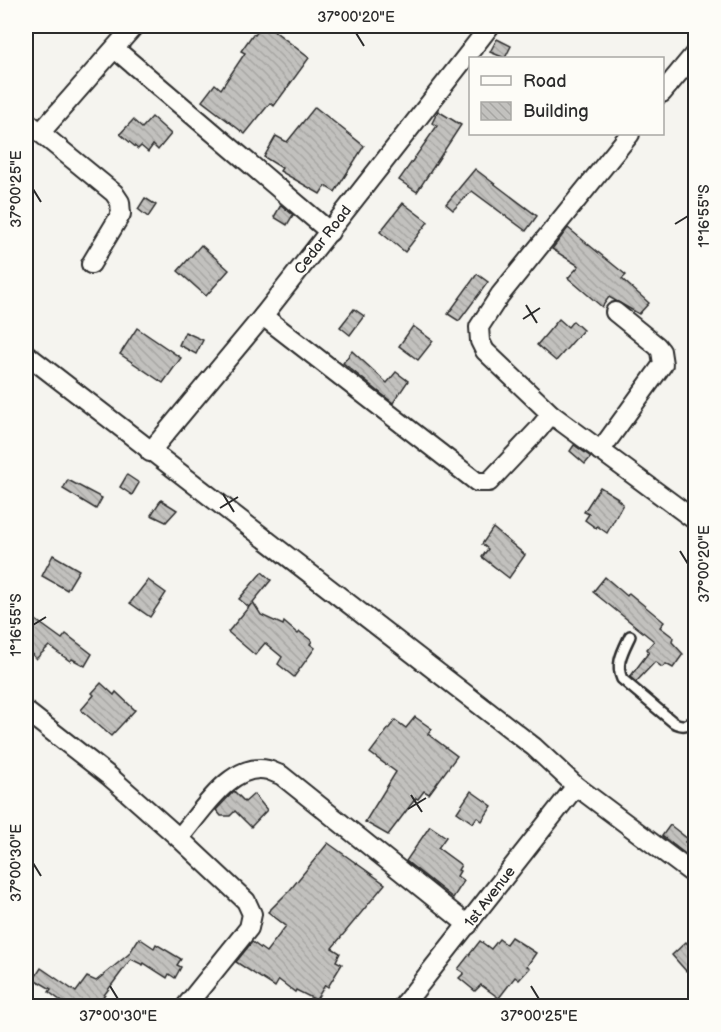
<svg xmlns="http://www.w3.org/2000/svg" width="721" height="1032" viewBox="0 0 721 1032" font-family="'Balsamiq Sans',sans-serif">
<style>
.building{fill:url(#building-back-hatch);stroke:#2b2b2b;stroke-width:1.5}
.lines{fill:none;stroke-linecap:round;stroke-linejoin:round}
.lane-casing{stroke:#2b2b2b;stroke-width:14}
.street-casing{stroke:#2b2b2b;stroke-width:22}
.lane{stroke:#fdfcf7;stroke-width:9}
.street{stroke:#fdfcf7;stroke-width:18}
.ticks{fill:none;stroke:#2b2b2b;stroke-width:2}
.labels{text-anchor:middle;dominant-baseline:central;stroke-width:5;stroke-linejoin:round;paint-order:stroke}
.street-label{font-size:15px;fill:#2b2b2b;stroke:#fdfcf7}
.neatline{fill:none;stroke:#2b2b2b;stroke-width:2}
.ticks-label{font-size:15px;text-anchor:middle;fill:#2b2b2b}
</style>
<defs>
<pattern id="building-back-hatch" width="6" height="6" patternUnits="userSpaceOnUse" patternTransform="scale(1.5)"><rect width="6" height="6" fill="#c2c1be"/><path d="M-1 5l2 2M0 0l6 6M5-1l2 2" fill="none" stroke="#a7a6a3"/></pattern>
</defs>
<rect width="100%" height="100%" fill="#f5f4ef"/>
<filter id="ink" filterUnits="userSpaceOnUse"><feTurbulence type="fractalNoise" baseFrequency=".0167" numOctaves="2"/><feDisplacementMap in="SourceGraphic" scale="12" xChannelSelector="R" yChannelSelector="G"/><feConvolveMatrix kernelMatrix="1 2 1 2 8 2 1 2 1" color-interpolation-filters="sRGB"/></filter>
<g filter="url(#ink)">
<g class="building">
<polygon points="262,26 268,26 309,58 274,106 270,103 245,134 202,101 215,84 221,89 245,53 241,51 253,34 255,35"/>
<polygon points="497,39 511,46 505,58 490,52"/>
<polygon points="315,107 364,146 335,192 325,186 320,194 280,171 282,168 264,157 276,136 287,142"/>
<polygon points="438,111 461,125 417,192 399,180 437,126 432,123"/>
<polygon points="152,117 171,134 158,150 153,145 148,152 141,146 138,149 120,134 133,120 142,128"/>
<polygon points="475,169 537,216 526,231 472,191 453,210 446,204"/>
<polygon points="145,198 156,205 148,217 138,209"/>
<polygon points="403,203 428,222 405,252 380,232"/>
<polygon points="281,205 293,215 287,225 274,217"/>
<polygon points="568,228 626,275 622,279 649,303 639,314 609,297 602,307 568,278 579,266 552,249"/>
<polygon points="201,245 229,270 206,296 178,271"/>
<polygon points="477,274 488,282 459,321 448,314"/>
<polygon points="354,309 364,316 350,335 340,327"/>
<polygon points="559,319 568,327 573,321 583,330 556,361 537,345"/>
<polygon points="413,326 433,341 418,360 399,346"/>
<polygon points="137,328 181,358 163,383 120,354"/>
<polygon points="185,332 203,340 196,354 179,345"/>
<polygon points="352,351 387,383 396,372 408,381 393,403 343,363"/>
<polygon points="574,445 591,457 585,464 570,451"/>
<polygon points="127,475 139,483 132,495 120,487"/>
<polygon points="68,480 102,498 96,509 63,489"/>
<polygon points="600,487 618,498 617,499 623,504 607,533 597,526 596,528 585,520 589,514 584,512"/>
<polygon points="161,500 177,510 166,522 151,515"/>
<polygon points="493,528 525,555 509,578 482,557 488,549 482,544"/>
<polygon points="53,555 79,570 67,590 42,576"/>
<polygon points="262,572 271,580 253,602 261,615 283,625 284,622 298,634 300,632 312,641 310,644 315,648 294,677 278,664 282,657 265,643 255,655 228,632 252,603 249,607 239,599"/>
<polygon points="605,577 627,596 629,593 664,622 660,627 673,637 672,642 683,654 673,668 666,664 662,667 655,662 636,682 630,677 649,652 647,649 654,641 593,592"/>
<polygon points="148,580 166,593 150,617 130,603"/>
<polygon points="26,613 62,639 66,634 92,654 85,666 72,659 70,661 49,646 36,659 26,648"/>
<polygon points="101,683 114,695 116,692 135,710 111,736 81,710 94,695 92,693"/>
<polygon points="415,717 432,729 428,734 457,756 429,794 424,791 418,799 416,798 388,835 365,822 396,772 370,753 395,720 406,728"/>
<polygon points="234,791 245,802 254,794 267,810 251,827 235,811 230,816 221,816 216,810"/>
<polygon points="471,791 492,806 482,821 477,817 473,823 457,812"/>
<polygon points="670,825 688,839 685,842 696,850 696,862 662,836"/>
<polygon points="430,826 446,837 438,848 461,865 458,870 460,871 457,876 464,881 453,898 406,861"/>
<polygon points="328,843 385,884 332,948 340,953 336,961 342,964 328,987 325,985 316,1000 296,990 295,992 279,980 275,987 236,962 252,942 266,952 286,926 268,912 290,890"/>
<polygon points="511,937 536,953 527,966 530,968 519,980 515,977 499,998 481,985 475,991 459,978 464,973 458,969 480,941 491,949 499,939 506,944"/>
<polygon points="139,938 154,948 156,944 181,959 177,965 181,967 175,978 169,974 167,978 144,963 143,965 131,959 96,1006 68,1006 49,992 51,989 34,979 41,968 76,992 87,977 96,981 129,954"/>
<polygon points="686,942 696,953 696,962 686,971 672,955"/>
</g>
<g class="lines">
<g class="lane-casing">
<path id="lane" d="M630,636c-7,15 -15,28 -8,43l51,43c9,5 14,4 23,-2"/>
</g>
<g class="street-casing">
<g id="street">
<polyline points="115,49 330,232"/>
<polyline points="662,93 696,52"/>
<polyline points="26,121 114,193 120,202 121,214 91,264"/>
<polyline points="41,132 134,26"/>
<polyline points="263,316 477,482 489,482 538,430 551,414 696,521"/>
<polyline points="26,354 534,747 576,786 696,876"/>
<polyline points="551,414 485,351 480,341 479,327 500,295 630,134"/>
<polyline points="600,451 663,364 661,351 657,346 615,312"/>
<polyline points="150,452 263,316 490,26"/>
<polyline points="26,711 109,776 179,838"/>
<path d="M186,1006l63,-78 3,-14 -6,-13 -67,-63c21,-23 51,-77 89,-68 4,1 9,4 13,5l187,150"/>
<polyline points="403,1006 576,786"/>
</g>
</g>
<use href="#lane" class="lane"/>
<use href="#street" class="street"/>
</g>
</g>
<path class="ticks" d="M356,33l8,13M33,189l8,13M675,224l13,-8M526,305l11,18M523,319l17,-11M223,494l11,18M220,508l18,-11M680,551l8,13M33,625l13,-8M411,795l11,17M408,809l18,-11M33,863l8,13M110,986l8,13M531,986l8,13"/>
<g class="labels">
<g class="street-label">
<text transform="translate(323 240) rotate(-52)">Cedar Road</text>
<text transform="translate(490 897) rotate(-52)">1st Avenue</text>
</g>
</g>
<rect width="721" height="1032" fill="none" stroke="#fdfcf7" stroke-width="66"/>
<rect x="469" y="57" width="195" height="78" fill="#fdfcf7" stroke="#a9a8a5" stroke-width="1.5"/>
<rect x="481" y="76" width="30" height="9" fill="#fdfcf7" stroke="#a9a8a5" stroke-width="1.5"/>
<text x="523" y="87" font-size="18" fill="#2b2b2b">Road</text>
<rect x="481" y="102" width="30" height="18" fill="url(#building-back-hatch)" stroke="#a9a8a5" stroke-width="1.5"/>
<text x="523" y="117" font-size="18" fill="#2b2b2b">Building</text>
<rect x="33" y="33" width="655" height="966" class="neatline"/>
<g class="ticks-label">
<text x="356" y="22">37°00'20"E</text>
<text transform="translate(16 189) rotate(-90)" y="5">37°00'25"E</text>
<text transform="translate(704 216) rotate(-90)" y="5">1°16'55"S</text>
<text transform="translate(704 564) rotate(-90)" y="5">37°00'20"E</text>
<text transform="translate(16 625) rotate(-90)" y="5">1°16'55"S</text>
<text transform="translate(16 863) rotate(-90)" y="5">37°00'30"E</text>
<text x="118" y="1021">37°00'30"E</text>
<text x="539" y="1021">37°00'25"E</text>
</g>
</svg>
